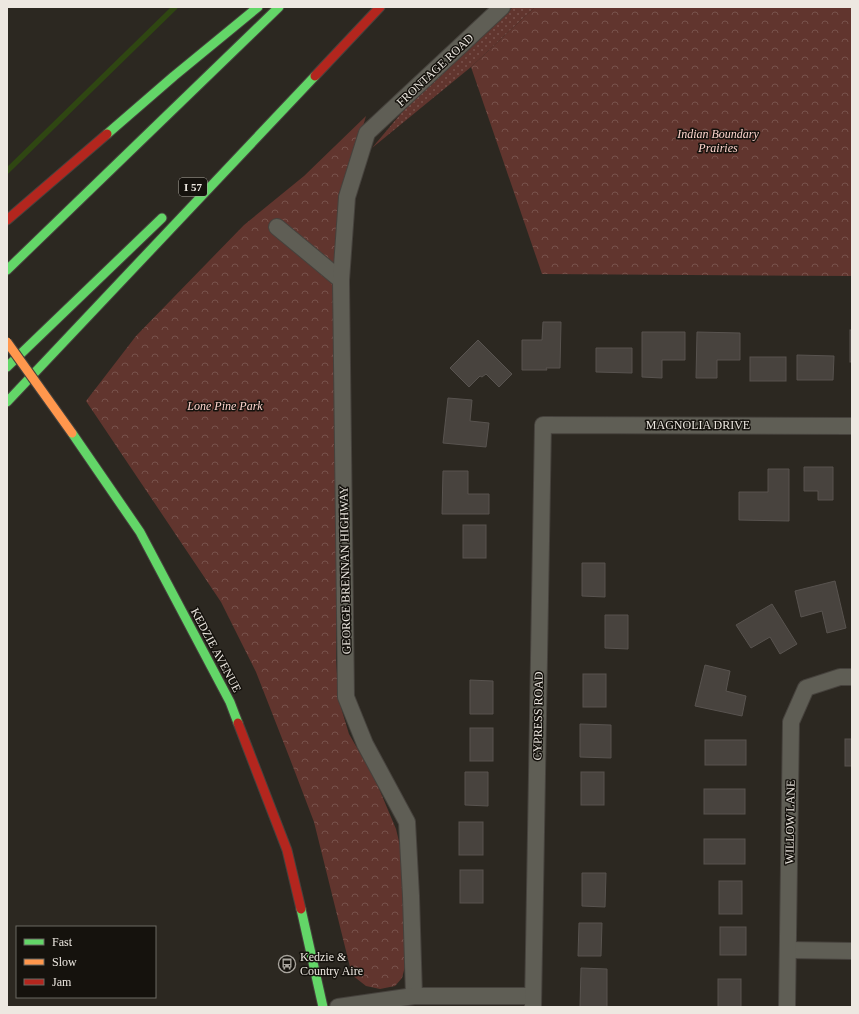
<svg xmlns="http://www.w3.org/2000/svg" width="859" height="1014" viewBox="0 0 859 1014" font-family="'Times New Roman',serif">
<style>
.grass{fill:url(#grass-dots)}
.park{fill:url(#park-crowns)}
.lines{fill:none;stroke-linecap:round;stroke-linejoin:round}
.stream{stroke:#2f4612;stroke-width:5.5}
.building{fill:#48433e;stroke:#58534f}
.street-casing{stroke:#46423d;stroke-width:18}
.fast-casing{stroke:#46423d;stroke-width:11}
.jam-casing{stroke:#46423d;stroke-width:11}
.street{stroke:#5f5e55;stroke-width:16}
.fast{stroke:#63d668;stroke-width:9}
.jam{stroke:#b3261e;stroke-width:9}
.slow-bridge-casing{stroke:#46423d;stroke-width:11;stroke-linecap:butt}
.slow-bridge{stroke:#ff974d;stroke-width:9}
.labels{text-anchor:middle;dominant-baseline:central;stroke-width:3;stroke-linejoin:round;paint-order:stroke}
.shield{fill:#15120d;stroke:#aca8a1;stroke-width:1}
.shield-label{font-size:11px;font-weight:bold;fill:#ede8e1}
.street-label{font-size:12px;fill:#ede8e1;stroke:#15120d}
.park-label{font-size:12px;font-style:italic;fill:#fed5ce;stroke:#15120d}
.poi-label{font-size:12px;fill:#ede8e1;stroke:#15120d;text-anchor:start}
</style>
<defs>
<pattern id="grass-dots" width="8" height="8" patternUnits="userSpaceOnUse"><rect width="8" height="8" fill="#61352e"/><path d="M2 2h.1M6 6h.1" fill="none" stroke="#78524c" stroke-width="1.8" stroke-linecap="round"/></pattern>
<pattern id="park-crowns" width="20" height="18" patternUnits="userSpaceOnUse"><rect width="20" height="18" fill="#61352e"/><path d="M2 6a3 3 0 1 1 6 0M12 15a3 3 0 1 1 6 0" fill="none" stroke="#78524c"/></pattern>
</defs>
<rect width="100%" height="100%" fill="#2c2821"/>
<polygon class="grass" points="513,7 535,7 471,67 372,148 409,104"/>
<g class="park">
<polygon points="535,7 852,7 852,276 542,274 471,67"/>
<polygon points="366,116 353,160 337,467 336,661 339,701 349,734 375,779 396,829 405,866 407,959 402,978 395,986 380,989 366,986 352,975 314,822 290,759 256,672 221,602 86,401 136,336 244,225 304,176"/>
</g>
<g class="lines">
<polyline class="stream" points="7,171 175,7"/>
</g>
<g class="building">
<polygon points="543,322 561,322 560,368 546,368 547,370 522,370 522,340 542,340"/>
<rect x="850" y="330" width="2" height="32"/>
<polygon points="642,332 685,332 685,360 662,360 662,378 642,377"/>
<polygon points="697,332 740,333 740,360 717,360 717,378 696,378"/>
<polygon points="478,340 512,374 499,387 486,374 482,377 480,376 469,387 450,368"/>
<polygon points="596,348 632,348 632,373 596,372"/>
<polygon points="797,355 834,356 833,380 797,380"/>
<rect x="750" y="357" width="36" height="24"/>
<polygon points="448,398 472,400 470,421 489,423 486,447 443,443"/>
<polygon points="804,467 833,467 833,500 818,500 818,491 804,491"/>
<polygon points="768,469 789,469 789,521 739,520 739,492 768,492"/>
<polygon points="443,471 468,471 468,494 489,494 489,514 442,514"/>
<rect x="463" y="525" width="23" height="33"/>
<polygon points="582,563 605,563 605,597 582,596"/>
<polygon points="835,581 846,628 827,633 822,611 801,617 795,591"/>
<polygon points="772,604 797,644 780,654 770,637 751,648 736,625"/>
<polygon points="605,615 628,615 628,649 605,648"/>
<polygon points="705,665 730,671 726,691 746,696 742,716 695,706"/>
<rect x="583" y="674" width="23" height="33"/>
<polygon points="470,680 493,681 493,714 470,714"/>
<polygon points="580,724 611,725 611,758 580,757"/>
<rect x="470" y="728" width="23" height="33"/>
<rect x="845" y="739" width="7" height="27"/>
<rect x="705" y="740" width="41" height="25"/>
<polygon points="465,772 488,772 488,806 465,805"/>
<rect x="581" y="772" width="23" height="33"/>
<rect x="704" y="789" width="41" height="25"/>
<rect x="459" y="822" width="24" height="33"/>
<rect x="704" y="839" width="41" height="25"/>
<rect x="460" y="870" width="23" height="33"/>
<polygon points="582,873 606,873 605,907 582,906"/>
<rect x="719" y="881" width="23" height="33"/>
<polygon points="579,923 602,923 601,956 578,956"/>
<rect x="720" y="927" width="26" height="28"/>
<polygon points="581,968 607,969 607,1007 580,1007"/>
<rect x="718" y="979" width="23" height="28"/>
</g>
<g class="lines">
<g class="street-casing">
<g id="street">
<polyline points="277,227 341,280"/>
<polyline points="788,950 852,951"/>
<polyline points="414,996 411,896 407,822 365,744 346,697 341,280 347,197 367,133 502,7"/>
<polyline points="338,1007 414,996 533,996"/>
<polyline points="533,1007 543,425 852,426"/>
<polyline points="787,1007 791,722 806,688 840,677 852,677"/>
</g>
</g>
<g class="fast-casing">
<g id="fast">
<polyline points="107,134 174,76 258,7"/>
<polyline points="7,270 279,7"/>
<polyline points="7,367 162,218"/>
<polyline points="7,402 315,76"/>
<polyline points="72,433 140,532 230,702 238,723"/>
<polyline points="301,909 323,1007"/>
</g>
</g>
<g class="jam-casing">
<g id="jam">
<polyline points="315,76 380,7"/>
<polyline points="7,220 107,134"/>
<polyline points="238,723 287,850 301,909"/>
</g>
</g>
<use href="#street" class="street"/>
<use href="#fast" class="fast"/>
<use href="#jam" class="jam"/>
<g class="slow-bridge-casing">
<polyline id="slow-bridge" points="7,342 72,433"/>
</g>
<use href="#slow-bridge" class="slow-bridge"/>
</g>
<defs>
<g id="bus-ring" transform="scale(0.9)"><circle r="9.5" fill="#15120d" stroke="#a9a59e" stroke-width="1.5"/><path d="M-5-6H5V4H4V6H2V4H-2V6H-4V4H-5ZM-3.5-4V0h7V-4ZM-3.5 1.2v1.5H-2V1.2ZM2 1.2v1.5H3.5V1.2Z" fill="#a9a59e"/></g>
</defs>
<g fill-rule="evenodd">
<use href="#bus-ring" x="287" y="964"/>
</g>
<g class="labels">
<rect class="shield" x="179" y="178" width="28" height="18" rx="3"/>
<g class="shield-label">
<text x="193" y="187">I 57</text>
</g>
<g class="street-label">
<text transform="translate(435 70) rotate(-43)">FRONTAGE ROAD</text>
<text x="698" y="425">MAGNOLIA DRIVE</text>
<text transform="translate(345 570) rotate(-91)">GEORGE BRENNAN HIGHWAY</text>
<text transform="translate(216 650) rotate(62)">KEDZIE AVENUE</text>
<text transform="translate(538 716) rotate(-89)">CYPRESS ROAD</text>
<text transform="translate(790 822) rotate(-89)">WILLOW LANE</text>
</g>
<g class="park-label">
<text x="718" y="134">Indian Boundary<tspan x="718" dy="14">Prairies</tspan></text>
<text x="225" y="406">Lone Pine Park</text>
</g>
<g class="poi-label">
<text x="300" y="957">Kedzie &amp;<tspan x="300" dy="14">Country Aire</tspan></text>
</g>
</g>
<rect width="859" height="1014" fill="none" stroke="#ede8e1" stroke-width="16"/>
<rect x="16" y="926" width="140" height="72" fill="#15120d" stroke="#6b6862"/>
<rect x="24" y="939" width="20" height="6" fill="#63d668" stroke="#6b6862"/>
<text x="52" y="946" font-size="12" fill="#ede8e1">Fast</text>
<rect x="24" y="959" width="20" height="6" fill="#ff974d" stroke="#6b6862"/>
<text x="52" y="966" font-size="12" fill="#ede8e1">Slow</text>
<rect x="24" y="979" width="20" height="6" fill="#b3261e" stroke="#6b6862"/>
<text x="52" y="986" font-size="12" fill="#ede8e1">Jam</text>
</svg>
